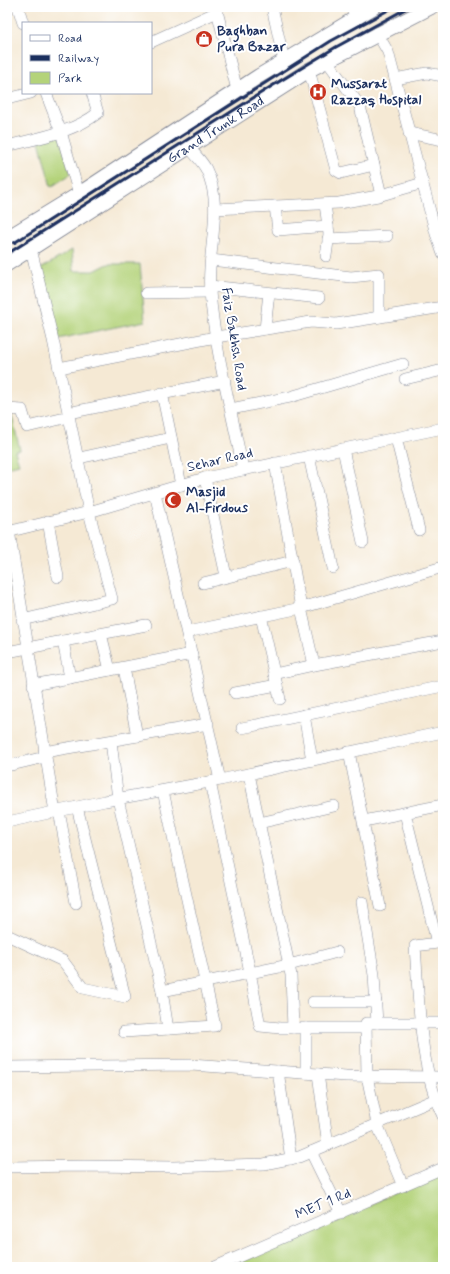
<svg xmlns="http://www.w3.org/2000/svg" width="450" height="1274" viewBox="0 0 450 1274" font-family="Mynerve,sans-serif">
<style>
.green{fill:#b4d37a;stroke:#68816c}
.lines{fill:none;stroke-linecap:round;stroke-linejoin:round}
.minor-casing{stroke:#888c99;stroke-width:12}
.major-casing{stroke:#888c99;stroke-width:16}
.minor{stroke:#fff;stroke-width:11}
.major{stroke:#fff;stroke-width:14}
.rail{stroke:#1b2f5e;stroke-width:3}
.labels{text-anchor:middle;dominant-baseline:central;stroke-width:4;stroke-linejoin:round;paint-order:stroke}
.poi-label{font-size:14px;font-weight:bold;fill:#1b2f5e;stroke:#fff;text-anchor:start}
.street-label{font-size:14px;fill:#1b2f5e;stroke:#fff}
</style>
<rect width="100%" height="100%" fill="#fff"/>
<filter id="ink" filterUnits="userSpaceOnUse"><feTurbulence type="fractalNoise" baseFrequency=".025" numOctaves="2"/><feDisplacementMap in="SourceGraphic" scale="8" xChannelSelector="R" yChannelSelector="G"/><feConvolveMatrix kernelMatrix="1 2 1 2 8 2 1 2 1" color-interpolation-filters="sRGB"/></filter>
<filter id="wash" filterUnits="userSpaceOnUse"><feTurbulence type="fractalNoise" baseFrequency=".012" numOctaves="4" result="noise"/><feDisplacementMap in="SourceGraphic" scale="16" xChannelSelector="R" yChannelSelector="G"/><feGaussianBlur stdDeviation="0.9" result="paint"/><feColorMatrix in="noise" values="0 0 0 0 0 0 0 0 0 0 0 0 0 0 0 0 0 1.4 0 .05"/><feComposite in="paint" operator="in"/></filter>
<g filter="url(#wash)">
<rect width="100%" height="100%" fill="#f5e9d4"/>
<g class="green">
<polygon points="59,134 71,174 51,187 39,141"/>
<polygon points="72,250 74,271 94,271 108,264 140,264 145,321 53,340 37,271"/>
<polygon points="10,408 20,450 15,451 19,464 7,467 7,409"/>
<polygon points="443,1171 443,1267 230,1267"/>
</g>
</g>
<g filter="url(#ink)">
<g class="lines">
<g class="minor-casing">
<g id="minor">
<polyline points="18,7 23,23"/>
<polyline points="216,7 237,90"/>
<polyline points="272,7 284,61"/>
<polyline points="353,7 354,17"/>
<polyline points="377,33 388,52 436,234 443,254"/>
<polyline points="151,42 217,12"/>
<polyline points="327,61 360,106 381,195"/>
<polyline points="309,70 336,170 341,173 374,165"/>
<polyline points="395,79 427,73 443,76"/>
<polyline points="46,93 61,132 79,194"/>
<polyline points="7,99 31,93"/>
<polyline points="409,133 443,140"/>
<path d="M7,146c31,-8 65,-13 91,-33l-6,-20"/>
<path d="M189,147c5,7 13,14 17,22 19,38 0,83 4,123 5,60 22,119 33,178"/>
<polyline points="325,204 329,234 326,256"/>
<polyline points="275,206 278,230 328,226"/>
<polyline points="215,209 339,203 378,196 423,183"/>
<polyline points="328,239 387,236"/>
<polyline points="211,260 351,277 379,274 379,317"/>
<polyline points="210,286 319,298"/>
<polyline points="146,293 210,292"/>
<polyline points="265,329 269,293"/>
<polyline points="59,368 216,337 311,322 336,324 443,307"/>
<polyline points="405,379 443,370"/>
<polyline points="162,393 181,485"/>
<polyline points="7,409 22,410 27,427 69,417"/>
<polyline points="231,409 290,397 403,364"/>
<polyline points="68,413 225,381"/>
<polyline points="396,438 419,530"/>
<polyline points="343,449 363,542"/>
<polyline points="309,456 333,568"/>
<polyline points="79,458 171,438"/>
<polyline points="275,463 301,608 314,665"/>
<polyline points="205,478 226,576"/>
<polyline points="155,493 220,780"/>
<polyline points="48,521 58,577"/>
<polyline points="9,531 55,812"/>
<polyline points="7,532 89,512 205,478 443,428"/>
<polyline points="203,583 293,561"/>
<polyline points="261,616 280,699"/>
<polyline points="22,620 112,599 89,512 53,340 31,249"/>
<polyline points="187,632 301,608 443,567"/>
<polyline points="101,634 110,670"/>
<polyline points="63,641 70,678"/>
<polyline points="7,652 146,625"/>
<polyline points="124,668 137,736"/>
<polyline points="274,674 314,665 443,641"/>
<polyline points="33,685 192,654"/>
<polyline points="235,693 277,685"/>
<polyline points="304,715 312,760"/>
<polyline points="242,728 443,686"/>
<polyline points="111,741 118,799 162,991"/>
<polyline points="44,752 208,724"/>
<polyline points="349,752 380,906"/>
<polyline points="7,766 45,757"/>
<polyline points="249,774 291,975 293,1028"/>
<polyline points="210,782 250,972 260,1026 280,1028 366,1028"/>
<polyline points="59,811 76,903"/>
<path d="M405,813l32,130 -22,3c4,53 4,122 28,170"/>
<polyline points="364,821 443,805"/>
<polyline points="7,822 105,801 220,780 443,732"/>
<polyline points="259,823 334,806"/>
<polyline points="362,902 374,975 377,1023"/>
<polyline points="7,935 63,961 83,988 125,997 77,807"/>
<polyline points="313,1002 376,1002"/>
<polyline points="168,1029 162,991 289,965 337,952"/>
<polyline points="124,1032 215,1026 163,791"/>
<polyline points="7,1067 191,1065 346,1076 443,1077"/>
<polyline points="278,1071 291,1159"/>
<polyline points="306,1073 306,1028"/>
<polyline points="318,1074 328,1145"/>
<polyline points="311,1152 341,1213"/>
<polyline points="7,1167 84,1166 174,1167 264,1164 299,1157 443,1096"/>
<polyline points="403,1186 377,1124 367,1076 366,1023 443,1023"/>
<polyline points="215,1267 443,1168"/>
</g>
</g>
<g class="major-casing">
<g id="major">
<polyline points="7,238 79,194 259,76 374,7"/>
<path id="s1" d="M7,264l302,-194 122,-63"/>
</g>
</g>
<use href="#minor" class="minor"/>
<use href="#major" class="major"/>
<g class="rail">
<polyline points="14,243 331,41 394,7"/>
<polyline points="7,254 272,86 336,47 409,7"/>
</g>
</g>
</g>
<defs>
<g id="shop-disc" transform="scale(0.9)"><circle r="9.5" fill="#c8321e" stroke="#fff"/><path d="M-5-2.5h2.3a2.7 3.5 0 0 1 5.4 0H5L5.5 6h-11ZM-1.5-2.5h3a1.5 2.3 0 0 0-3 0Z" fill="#fff"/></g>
<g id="hospital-disc" transform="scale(0.9)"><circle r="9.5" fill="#c8321e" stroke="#fff"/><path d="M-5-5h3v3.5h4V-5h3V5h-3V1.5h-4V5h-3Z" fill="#fff"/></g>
<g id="mosque-disc" transform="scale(0.9)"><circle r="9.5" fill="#c8321e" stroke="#fff"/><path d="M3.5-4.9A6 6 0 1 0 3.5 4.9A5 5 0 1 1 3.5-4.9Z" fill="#fff"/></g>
</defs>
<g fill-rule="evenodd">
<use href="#shop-disc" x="204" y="39"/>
<use href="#hospital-disc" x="318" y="92"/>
<use href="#mosque-disc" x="173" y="500"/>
</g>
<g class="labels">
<g class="poi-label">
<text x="217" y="31">Baghban<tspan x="217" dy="16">Pura Bazar</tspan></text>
<text x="331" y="84">Mussarat<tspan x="331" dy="16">Razzaq Hospital</tspan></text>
<text x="186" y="492">Masjid<tspan x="186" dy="16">Al-Firdous</tspan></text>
</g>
<g class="street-label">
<text stroke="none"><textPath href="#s1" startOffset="248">Grand Trunk Road</textPath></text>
<text transform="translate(234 339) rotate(81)">Faiz Bakhsh Road</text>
<text transform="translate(220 460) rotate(-13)">Sehar Road</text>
<text transform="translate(323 1204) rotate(-23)">MET 1 Rd</text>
</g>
</g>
<rect width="450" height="1274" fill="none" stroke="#fff" stroke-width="24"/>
<rect x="22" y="22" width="130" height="72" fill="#ffffff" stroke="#a4acbf"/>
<rect x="30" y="35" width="20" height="6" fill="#ffffff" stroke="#a4acbf"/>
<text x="58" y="42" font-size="12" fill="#1b2f5e">Road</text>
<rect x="30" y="55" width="20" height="6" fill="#1b2f5e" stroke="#a4acbf"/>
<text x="58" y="62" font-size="12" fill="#1b2f5e">Railway</text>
<rect x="30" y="72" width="20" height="12" fill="#b4d37a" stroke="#a4acbf"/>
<text x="58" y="82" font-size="12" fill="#1b2f5e">Park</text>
</svg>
